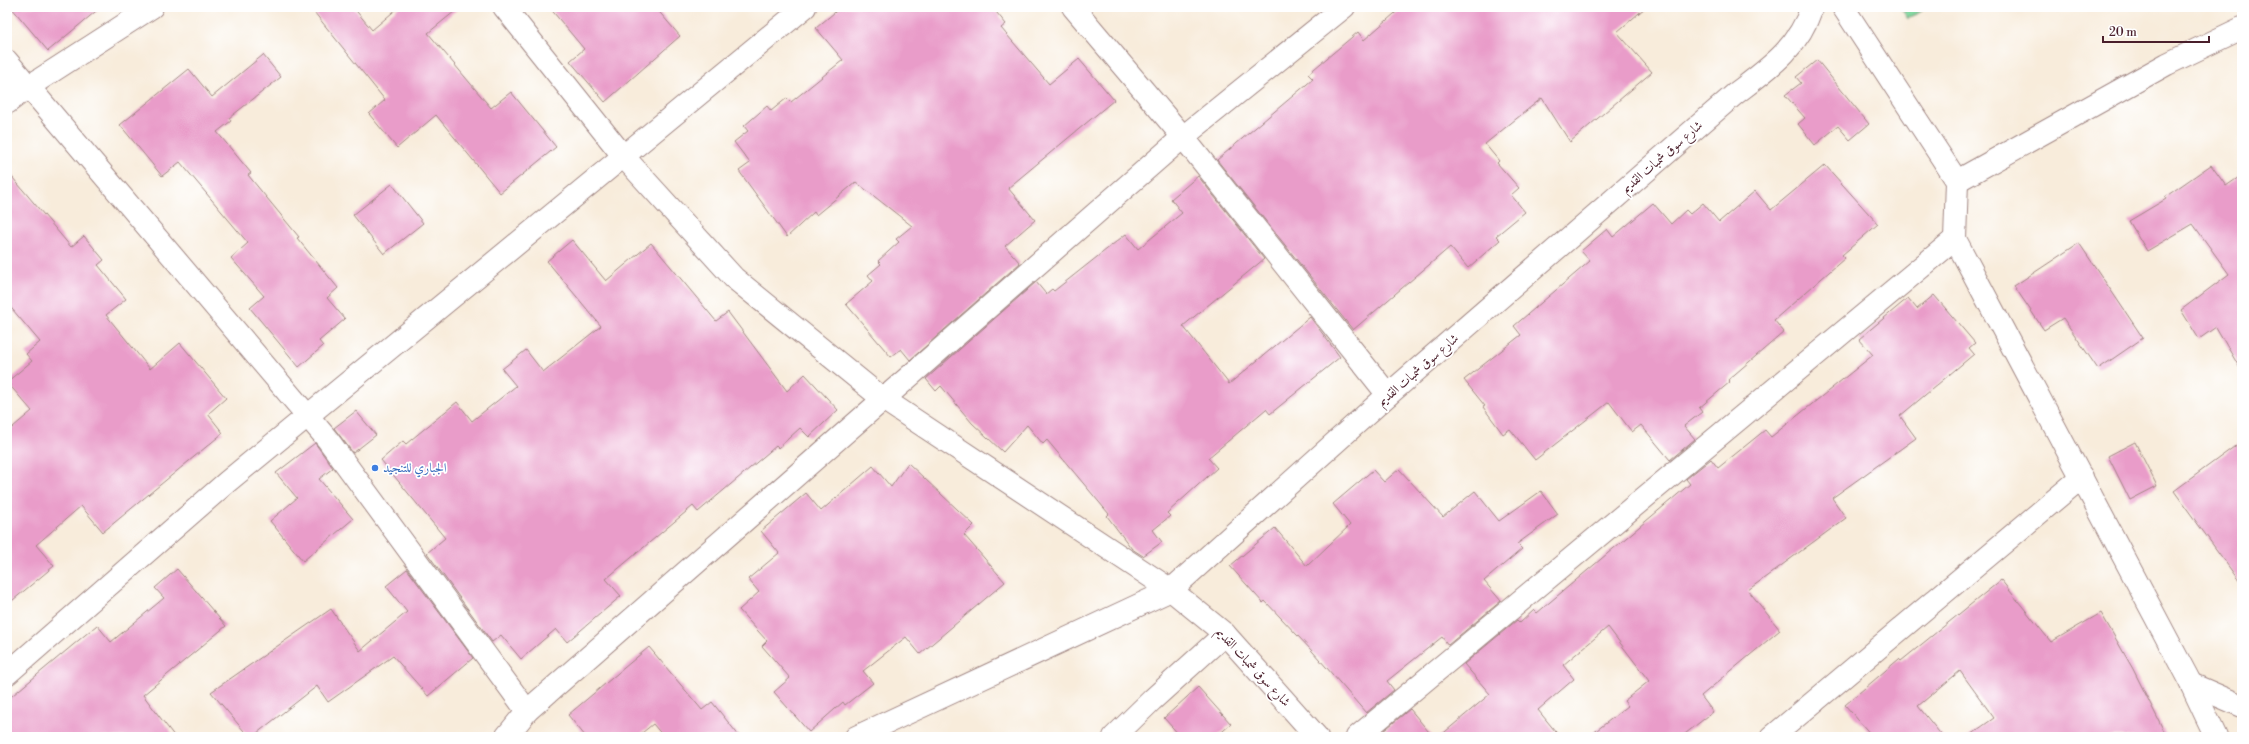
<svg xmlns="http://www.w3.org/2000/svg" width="2249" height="744" viewBox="0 0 2249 744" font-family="'Libre Bodoni',Amiri,serif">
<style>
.green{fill:#7bd49a;stroke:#627a62}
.building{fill:#e99cc9}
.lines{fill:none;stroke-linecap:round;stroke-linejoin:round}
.minor-casing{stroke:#a18683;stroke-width:24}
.minor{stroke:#fff;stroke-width:22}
.shop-dot{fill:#3f7fe0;stroke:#fff;stroke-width:1.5}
.labels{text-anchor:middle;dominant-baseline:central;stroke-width:3.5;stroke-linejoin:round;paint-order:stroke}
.street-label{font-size:13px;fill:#4a1f2b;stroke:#fff}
.shop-label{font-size:13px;fill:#366cbe;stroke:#fff;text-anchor:start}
</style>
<rect width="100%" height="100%" fill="#fff"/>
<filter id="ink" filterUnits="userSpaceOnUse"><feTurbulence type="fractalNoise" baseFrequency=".025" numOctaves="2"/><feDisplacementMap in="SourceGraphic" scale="8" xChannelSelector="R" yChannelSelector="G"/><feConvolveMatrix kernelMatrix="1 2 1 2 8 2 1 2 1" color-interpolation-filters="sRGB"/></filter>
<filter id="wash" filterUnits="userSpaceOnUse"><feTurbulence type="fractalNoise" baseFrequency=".012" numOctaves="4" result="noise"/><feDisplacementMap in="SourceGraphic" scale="16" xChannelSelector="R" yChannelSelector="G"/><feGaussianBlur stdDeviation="0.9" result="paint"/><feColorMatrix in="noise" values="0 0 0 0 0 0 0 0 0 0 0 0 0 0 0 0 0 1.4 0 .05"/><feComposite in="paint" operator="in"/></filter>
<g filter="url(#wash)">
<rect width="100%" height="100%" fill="#f8ecdb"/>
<polygon class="green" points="1900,7 1927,7 1908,19"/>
<g id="blocks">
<g class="building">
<polygon points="11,7 101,7 48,51"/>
<polygon points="310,7 353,7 372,30 399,7 460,7 428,33 491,108 511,92 556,147 500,193 436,115 397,148 369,114 385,100"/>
<polygon points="549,7 655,7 680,36 605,102 570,61 584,49"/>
<polygon points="841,7 992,7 1006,24 1001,28 1049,84 1079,59 1114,100 1008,188 1035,220 1005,246 1020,263 910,360 901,349 891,357 846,304 873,281 868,275 881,264 878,261 899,242 896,239 912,226 856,182 816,215 814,212 787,237 739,171 750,163 734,142 748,131 744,126 767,106 771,111 787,98 791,102 843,60 816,28"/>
<polygon points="1402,7 1646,7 1617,32 1652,72 1570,142 1542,98 1485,144 1499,161 1497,163 1519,188 1511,195 1525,212 1496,236 1500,240 1468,268 1450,247 1353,330 1217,160 1313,79 1308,74 1358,32 1364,40"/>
<polygon points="263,55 281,77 229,118 231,121 217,132 251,173 248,175 299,237 297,238 338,288 327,298 345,319 319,341 323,346 299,367 250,308 264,296 231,258 248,243 180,162 162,176 120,125 189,69 212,97"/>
<polygon points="1817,60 1869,124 1850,140 1838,126 1815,145 1798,124 1805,118 1785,95 1801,83 1796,77"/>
<polygon points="1825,165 1878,224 1842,255 1845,258 1774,320 1784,332 1728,380 1730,382 1699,408 1702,412 1684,426 1695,439 1670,460 1641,425 1632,432 1609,402 1535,460 1510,429 1503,434 1483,407 1485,406 1464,380 1521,335 1514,326 1590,261 1581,251 1607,229 1613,237 1653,203 1671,224 1686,210 1690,214 1703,203 1719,222 1755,191 1771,210"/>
<polygon points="2211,165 2226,186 2242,175 2242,372 2216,327 2199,339 2181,310 2229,274 2193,224 2147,251 2129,221 2166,199 2165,197"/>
<polygon points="7,171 71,247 84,236 104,260 98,265 126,299 106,315 150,369 180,343 226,398 208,414 223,433 103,532 81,506 36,545 54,566 7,605 7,432 32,411 7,382 32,361 26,354 40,342 7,303"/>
<polygon points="1198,176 1264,259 1183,326 1229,384 1310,317 1340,357 1270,414 1266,409 1208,458 1217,468 1167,513 1170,516 1153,530 1162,542 1143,556 1132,549 1107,516 1109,514 1047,440 1043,444 1027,425 1003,452 972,423 941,386 936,391 926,379 1036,282 1046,294 1052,289 1054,291 1126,234 1138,249 1182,213 1171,199"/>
<polygon points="392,184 423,223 384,254 353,215"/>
<polygon points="572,240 606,281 651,243 716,321 728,312 787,391 805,374 838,410 809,437 800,428 778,448 776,446 698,512 693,506 606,579 621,596 567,642 556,629 521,659 501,635 492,642 427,553 445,538 381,460 403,441 406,444 457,402 472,421 516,386 502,369 526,350 543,372 601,326 547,261"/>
<polygon points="2079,243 2143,338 2098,369 2063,318 2044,330 2014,286"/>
<polygon points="1934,295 1975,343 1969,348 1974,354 1900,416 1916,438 1832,498 1846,518 1748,590 1780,630 1701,696 1713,712 1681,737 1588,737 1628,706 1624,701 1649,681 1608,627 1563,665 1574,679 1538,710 1560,737 1439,737 1490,694 1464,664 1517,620 1520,623 1534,610 1537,613 1690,484 1686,479 1711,459 1718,468 1765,430 1771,437 1873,355 1859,339 1908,298 1917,309"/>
<polygon points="356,411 376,435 353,453 334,428"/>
<polygon points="2242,441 2242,585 2174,491"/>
<polygon points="2135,442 2157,486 2130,500 2108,456"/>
<polygon points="315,443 333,468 319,479 353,519 303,561 270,521 297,498 276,473"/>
<polygon points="908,463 974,525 964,535 1005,582 920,654 906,637 863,671 873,683 845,705 843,702 809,732 774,692 790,678 762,646 767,641 739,610 759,592 748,579 779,553 761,531 806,493 821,511 873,466 891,487"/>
<polygon points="1399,469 1443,517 1475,491 1499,521 1541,491 1558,514 1517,544 1522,549 1484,581 1501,601 1448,645 1442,637 1387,681 1394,690 1366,713 1313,652 1265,601 1263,603 1230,566 1275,528 1307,566 1350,525 1333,504 1373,470 1384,482"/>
<polygon points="177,569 226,626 143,695 175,737 7,737 7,700 97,625 111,642 164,598 155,588"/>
<polygon points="407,569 473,658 428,696 393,656 328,702 317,686 252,737 249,737 211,692 331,609 360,651 407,612 386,586"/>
<polygon points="2001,580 2051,642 2101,613 2133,669 2167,737 1967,737 1994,718 1960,671 1918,706 1943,737 1873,737 1845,705 1899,659 1901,661"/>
<polygon points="649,647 702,710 712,702 740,737 664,737 653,724 637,737 586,737 568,715"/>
<polygon points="1198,687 1231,724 1216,737 1181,737 1164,718"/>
<polygon points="1410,709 1433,737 1387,737 1382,732"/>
</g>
</g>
</g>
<g filter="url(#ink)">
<use href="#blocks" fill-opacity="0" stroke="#a18683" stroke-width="1"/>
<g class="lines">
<g class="minor-casing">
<g id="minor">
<polyline points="504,7 624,157 734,278 883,399 1171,590"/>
<polyline points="1073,7 1183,137 1388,395"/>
<polyline points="1843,7 1957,181 1955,239 2191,684 2216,737"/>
<polyline points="7,61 328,440 527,711"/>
<polyline points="7,103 28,87 152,7"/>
<polyline points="1957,181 2167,64 2242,28"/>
<polyline points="7,674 227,482 805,7"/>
<polyline points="2191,684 2242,706"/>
<polyline points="506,737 527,711 1183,137 1344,7"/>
<polyline points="856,737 1171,590"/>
<polyline points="1114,737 1152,700 1225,634"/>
<path d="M1317,737l-92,-103 -54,-44 217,-195 347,-301c34,-26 63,-45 77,-87"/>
<polyline points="1357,737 1955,239"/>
<polyline points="1772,737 2082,477"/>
</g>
</g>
<use href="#minor" class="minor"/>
</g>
</g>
<circle class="shop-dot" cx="375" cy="468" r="4"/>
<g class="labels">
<g class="street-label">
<text transform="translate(1662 157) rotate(-41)">شارع سوق شمبات القديم</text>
<text transform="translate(1418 370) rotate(-41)">شارع سوق شمبات القديم</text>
<text transform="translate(1253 667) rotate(47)">شارع سوق شمبات القديم</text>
</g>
<g class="shop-label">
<text x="383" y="468">الجباري للتنجيد</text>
</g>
</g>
<rect width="2249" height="744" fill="none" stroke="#fff" stroke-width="24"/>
<path d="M2103 36v6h106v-6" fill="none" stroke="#4a1f2b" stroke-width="2"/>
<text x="2109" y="36" font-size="12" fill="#4a1f2b" stroke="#ffffff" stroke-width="3" paint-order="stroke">20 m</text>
</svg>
